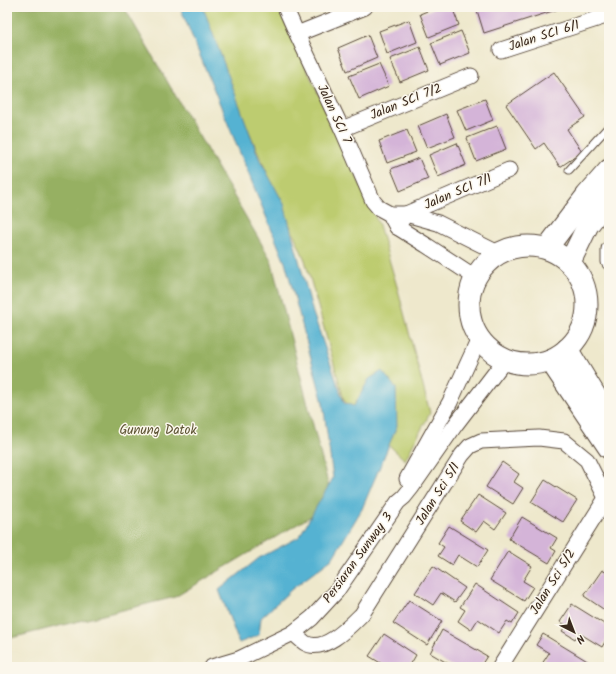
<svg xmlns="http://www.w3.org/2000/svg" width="616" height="674" viewBox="0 0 616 674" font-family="Kalam,sans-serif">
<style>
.green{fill:#bdcc6f;stroke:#7c7b46}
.forest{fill:#96b062;stroke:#686d40}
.water{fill:#54b2d2;stroke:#486e78}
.building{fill:#d4b4d8}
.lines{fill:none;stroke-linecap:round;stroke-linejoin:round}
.lane-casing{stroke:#564638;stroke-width:9}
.street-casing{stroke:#564638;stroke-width:17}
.secondary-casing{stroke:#564638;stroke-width:23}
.lane{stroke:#fff;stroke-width:7}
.street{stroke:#fff;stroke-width:15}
.secondary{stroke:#fff;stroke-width:21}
.labels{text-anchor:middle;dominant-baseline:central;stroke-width:3;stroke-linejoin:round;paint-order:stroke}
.street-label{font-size:13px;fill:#3b2a1e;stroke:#fbf7ec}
.park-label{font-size:13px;fill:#5c5232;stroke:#fbf7ec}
</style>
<rect width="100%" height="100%" fill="#fbf7ec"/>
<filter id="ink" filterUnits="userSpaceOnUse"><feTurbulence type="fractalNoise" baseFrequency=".025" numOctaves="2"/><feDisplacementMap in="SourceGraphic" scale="8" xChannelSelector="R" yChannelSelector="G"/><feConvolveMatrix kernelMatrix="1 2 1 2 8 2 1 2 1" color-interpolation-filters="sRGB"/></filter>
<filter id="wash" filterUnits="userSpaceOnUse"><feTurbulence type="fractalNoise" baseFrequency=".012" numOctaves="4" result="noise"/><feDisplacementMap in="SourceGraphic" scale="16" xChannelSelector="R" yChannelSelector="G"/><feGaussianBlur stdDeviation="0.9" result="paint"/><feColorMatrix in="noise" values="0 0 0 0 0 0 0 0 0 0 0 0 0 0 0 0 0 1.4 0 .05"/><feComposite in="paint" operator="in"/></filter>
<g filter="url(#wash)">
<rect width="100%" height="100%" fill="#eee8cc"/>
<polygon class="green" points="200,7 278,7 379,225 398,290 430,413 405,460 366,424 344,400 305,260 230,88"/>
<polygon class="forest" points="7,7 124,7 271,260 333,503 175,597 7,639"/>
<polygon class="water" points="180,7 203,7 259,158 284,204 313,313 344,403 354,406 369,379 382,371 396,388 397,426 362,509 332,559 292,589 261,618 259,635 239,643 219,590 259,558 299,537 333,478 323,403 286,265"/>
<g id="blocks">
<g class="building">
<polygon points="437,7 452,7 459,25 429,37 420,14"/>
<polygon points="476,7 565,7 484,33"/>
<polygon points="409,20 417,42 387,54 379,31"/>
<polygon points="461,31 470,53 440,65 431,43"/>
<polygon points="368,35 377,58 347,71 338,48"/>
<polygon points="420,47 429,70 400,82 390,59"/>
<polygon points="379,64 389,86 359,99 349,76"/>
<polygon points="554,72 585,117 567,129 582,152 560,167 544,143 536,149 506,105"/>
<polygon points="485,99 493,120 466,131 457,110"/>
<polygon points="446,114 455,137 427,148 418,126"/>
<polygon points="497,126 506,149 476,161 467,138"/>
<polygon points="407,130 416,152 387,163 379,141"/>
<polygon points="457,143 466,165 438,177 429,155"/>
<polygon points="419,158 428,179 400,191 391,169"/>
<polygon points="502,462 519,474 514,482 523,488 513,504 486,487"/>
<polygon points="545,480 577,500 563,522 531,502"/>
<polygon points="478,495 506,513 495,529 484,521 476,532 460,521"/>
<polygon points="522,517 557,538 551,548 556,551 549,563 509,539"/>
<polygon points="449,526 488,550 477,567 458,555 452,565 438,556 444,547 438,543"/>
<polygon points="508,551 532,566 523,581 533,587 524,601 490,580"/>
<polygon points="433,566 465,588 455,602 441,593 433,605 415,593"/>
<polygon points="602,570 609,574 609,613 584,596"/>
<polygon points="475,584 519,613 512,624 507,621 499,633 478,619 471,630 458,621 465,610 460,607"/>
<polygon points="409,600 442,621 427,645 393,623"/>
<polygon points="572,604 609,627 609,635 602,647 579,633 575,639 562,631 566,625 560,622"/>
<polygon points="442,630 487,656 480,667 454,667 430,653"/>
<polygon points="384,634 416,655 409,667 387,667 369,656"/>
<polygon points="543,634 589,662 585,667 540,667 549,653 536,645"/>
</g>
</g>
</g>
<g filter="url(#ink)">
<use href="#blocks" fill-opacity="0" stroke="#564638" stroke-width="1"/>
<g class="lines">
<g class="lane-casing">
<polyline id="lane" points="569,170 609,126"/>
</g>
<g class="street-casing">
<g id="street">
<polyline points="285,7 297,34 342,129 373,201 379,208 390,214 406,214 438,223 498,253"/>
<polyline points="297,34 365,7"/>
<polyline points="501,50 609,15"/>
<polyline points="342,129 471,76"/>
<polyline points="392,218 397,227 426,245 475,277"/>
<polyline points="397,227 406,214 509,170"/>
<polyline points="609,249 609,262"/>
<polyline points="407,479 450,402 479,339"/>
<path d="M293,633c4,3 8,7 12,10 19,11 45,-17 57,-29l100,-159 8,-9 11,-5 58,-3 25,3 23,19 22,44"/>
<polyline points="212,667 239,659 293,633 312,618 336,592 398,502 404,497 412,487 456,424 505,360"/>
<polyline points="500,667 606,498"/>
</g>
</g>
<g class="secondary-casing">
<g id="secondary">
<circle cx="528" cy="305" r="59"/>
<polyline points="547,248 587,195 609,170"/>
<polyline points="570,262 588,225 609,198"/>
<polyline points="567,349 609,418"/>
<polyline points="550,360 609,448"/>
</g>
</g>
<use href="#lane" class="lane"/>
<use href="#street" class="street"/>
<use href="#secondary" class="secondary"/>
</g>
</g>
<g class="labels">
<g class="street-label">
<text transform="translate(544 36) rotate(-18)">Jalan SCI 6/1</text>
<text transform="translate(406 102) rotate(-22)">Jalan SCI 7/2</text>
<text transform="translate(334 114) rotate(65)">Jalan SCI 7</text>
<text transform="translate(458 192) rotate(-23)">Jalan SCI 7/1</text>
<text transform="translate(438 494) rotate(-58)">Jalan Sci 5/1</text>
<text transform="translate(358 558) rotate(-54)">Persiaran Sunway 3</text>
<text transform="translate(553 582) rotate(-58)">Jalan Sci 5/2</text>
</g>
<g class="park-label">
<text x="158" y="430">Gunung Datok</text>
</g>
</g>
<rect width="616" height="674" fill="none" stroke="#fbf7ec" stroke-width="24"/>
<g transform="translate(574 632) rotate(138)" stroke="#fbf7ec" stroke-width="3" paint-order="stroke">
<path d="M0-3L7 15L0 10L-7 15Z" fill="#3b2a1e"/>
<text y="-6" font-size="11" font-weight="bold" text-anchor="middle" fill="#3b2a1e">N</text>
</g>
</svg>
